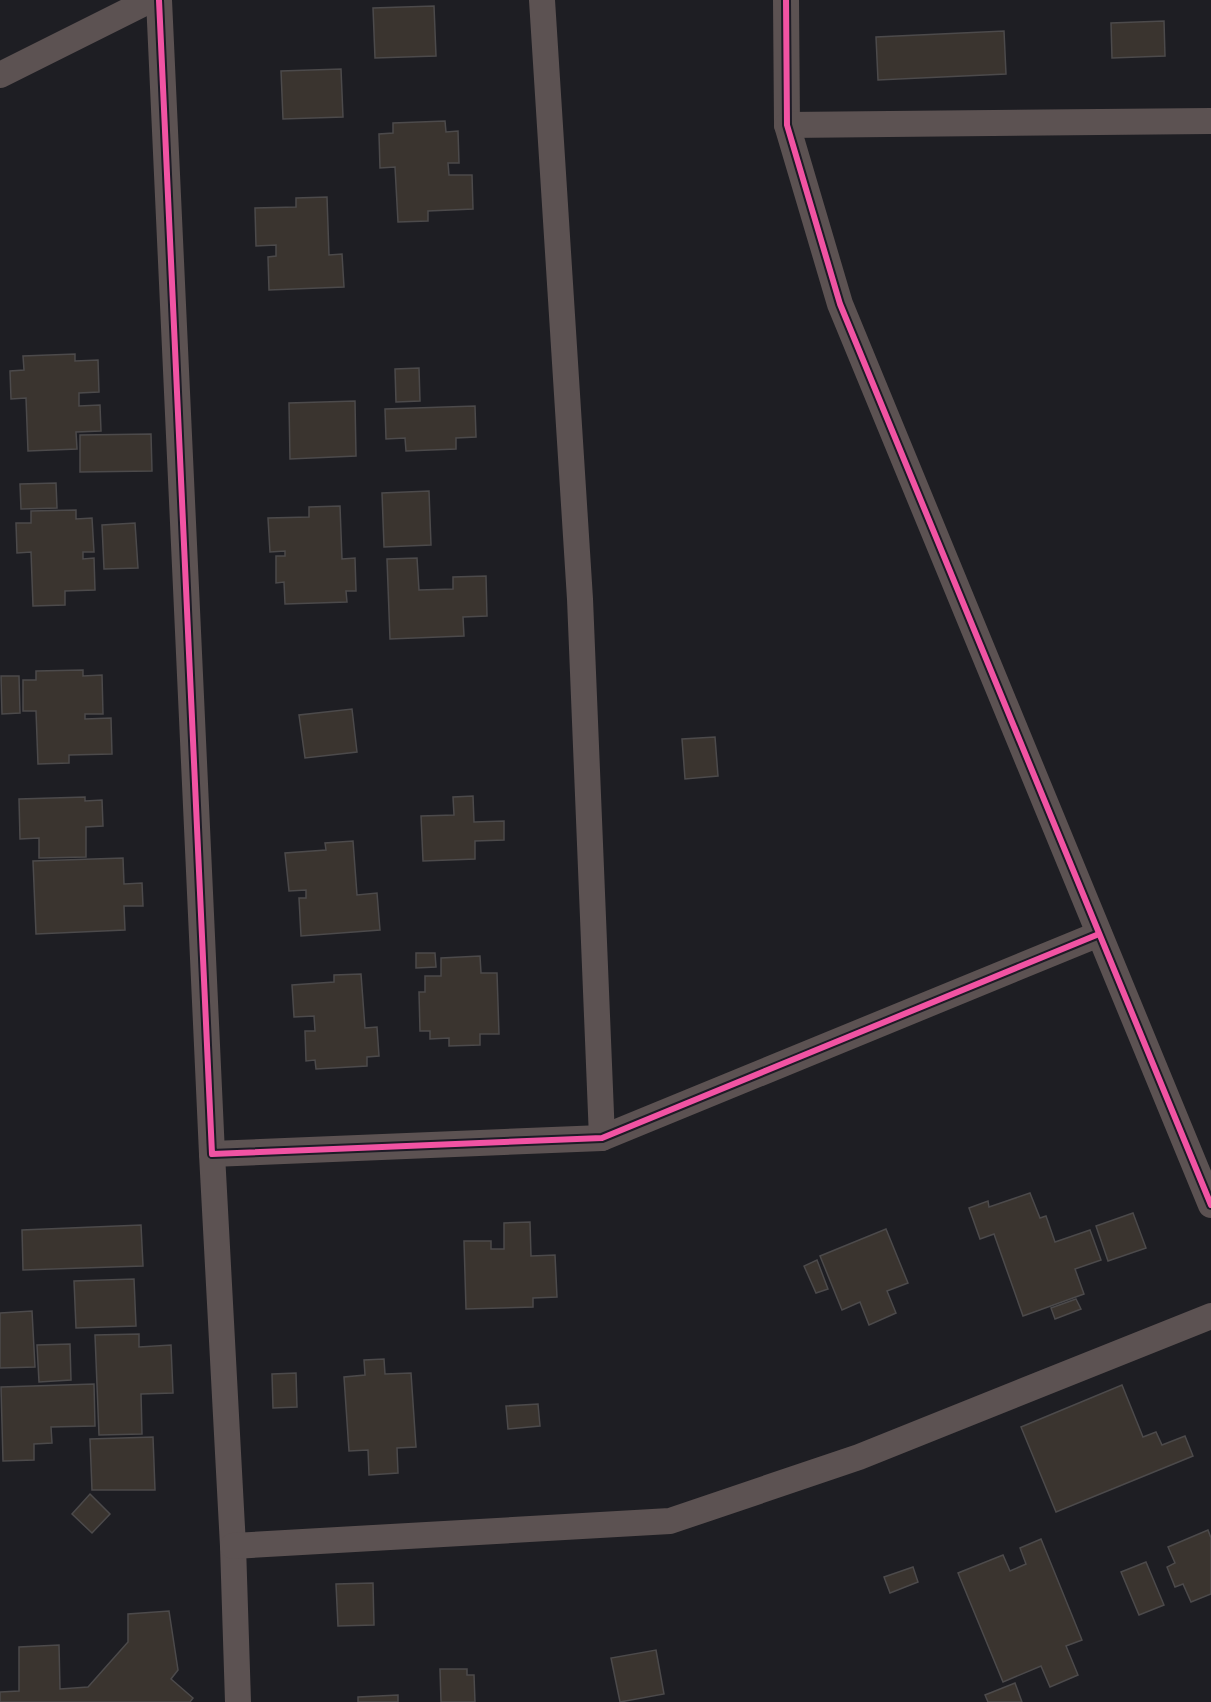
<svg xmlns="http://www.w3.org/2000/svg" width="1211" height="1702" viewBox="0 0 1211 1702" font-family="'Open Sans',sans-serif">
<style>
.building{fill:#3a342f;stroke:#4c4a4b;stroke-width:1.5}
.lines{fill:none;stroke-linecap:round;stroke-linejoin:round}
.minor{stroke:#5c5252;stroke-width:26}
.cycleway-casing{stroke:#1d1b26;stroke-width:10}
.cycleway{stroke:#f153a3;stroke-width:6}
</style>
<rect width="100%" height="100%" fill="#1e1e23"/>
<g class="building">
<polygon points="434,6 436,56 375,58 373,8"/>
<polygon points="1164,21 1165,56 1112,58 1111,23"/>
<polygon points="1004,31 1006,74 878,80 876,37"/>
<polygon points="341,69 343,117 283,119 281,71"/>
<polygon points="445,121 446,132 458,131 459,163 448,163 449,175 472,175 473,209 428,211 428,221 398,222 395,167 380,168 379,134 393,133 393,123"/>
<polygon points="327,197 329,255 342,254 344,287 269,290 268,257 276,256 276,245 256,246 255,208 296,207 296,198"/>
<polygon points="75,354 75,361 98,360 99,392 79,393 79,406 100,405 101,431 76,432 77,449 28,451 26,398 11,399 10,371 24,370 23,356"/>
<polygon points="419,368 420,401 396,402 395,369"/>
<polygon points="355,401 356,456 290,459 289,403"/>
<polygon points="475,406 476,437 456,438 456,449 406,451 405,438 386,439 385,409"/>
<polygon points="151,434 152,471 80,472 80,435"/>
<polygon points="56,483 57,508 21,509 20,484"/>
<polygon points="429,491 431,545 384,547 382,493"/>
<polygon points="340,506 342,559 355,558 356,591 346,591 347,602 285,604 284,582 276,583 276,556 285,556 285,551 270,552 268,518 309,517 309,507"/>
<polygon points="76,510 76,519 92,518 94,552 83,552 83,559 94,558 95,590 65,591 65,605 33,606 31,552 17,553 16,523 31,523 31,511"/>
<polygon points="135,523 138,568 104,569 102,525"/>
<polygon points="417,558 419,590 453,589 453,577 486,576 487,616 463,617 464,636 390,639 387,559"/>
<polygon points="83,670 83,676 102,675 103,714 85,714 85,719 111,718 112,754 69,755 69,763 38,764 36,711 23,711 23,680 36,680 36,671"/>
<polygon points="1,676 19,676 20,713 2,714"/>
<polygon points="352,709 357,752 305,758 299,715"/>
<polygon points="715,737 718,776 685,779 682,739"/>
<polygon points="473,796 474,822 504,821 504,840 475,841 475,859 423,861 421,816 454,815 453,797"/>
<polygon points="85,797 85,801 102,800 103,826 86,827 86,857 39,858 39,838 20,839 19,799"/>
<polygon points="353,841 357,895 377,893 380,930 301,936 299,898 306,898 306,890 289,891 285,853 326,850 325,843"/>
<polygon points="123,858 124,884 142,883 143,906 124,906 125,930 36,934 33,861"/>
<polygon points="416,953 435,953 436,967 416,968"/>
<polygon points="480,956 481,973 497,973 499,1034 480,1034 480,1045 449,1046 449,1038 430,1039 430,1031 420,1031 419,992 425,992 425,976 441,976 441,958"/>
<polygon points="361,974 365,1028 377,1027 379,1056 367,1057 367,1066 316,1069 315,1060 306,1061 305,1031 315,1031 314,1016 294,1017 292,985 334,982 334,975"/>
<polygon points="1030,1193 1040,1218 1046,1216 1055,1242 1090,1230 1101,1260 1075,1269 1084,1294 1023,1316 994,1234 980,1239 969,1208 988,1201 989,1207"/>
<polygon points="1133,1213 1146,1248 1108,1261 1096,1226"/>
<polygon points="530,1222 531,1256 555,1255 557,1297 533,1298 533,1307 466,1309 464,1241 491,1241 491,1249 504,1249 504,1223"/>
<polygon points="141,1225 143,1266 23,1270 22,1230"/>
<polygon points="886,1229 908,1283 887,1291 896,1313 869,1325 860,1302 842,1310 820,1256"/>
<polygon points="817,1260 828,1289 816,1293 804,1266"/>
<polygon points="134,1279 136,1326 76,1328 74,1281"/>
<polygon points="1076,1299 1081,1309 1055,1319 1051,1308"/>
<polygon points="32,1311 35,1367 0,1368 0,1313"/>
<polygon points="139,1334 139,1347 171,1345 173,1393 141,1394 142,1434 99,1435 95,1335"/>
<polygon points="70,1344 71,1380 39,1382 37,1345"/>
<polygon points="384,1359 385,1374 411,1373 416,1447 397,1448 398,1473 369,1475 368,1450 349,1451 344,1377 365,1375 364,1360"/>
<polygon points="296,1373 297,1407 273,1408 272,1374"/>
<polygon points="94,1384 95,1426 51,1427 52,1443 34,1444 34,1460 3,1461 1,1387"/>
<polygon points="1122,1385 1143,1437 1156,1432 1162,1445 1185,1436 1193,1456 1056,1512 1021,1427"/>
<polygon points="538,1404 540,1426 508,1429 506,1406"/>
<polygon points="153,1437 155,1490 92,1490 90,1439"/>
<polygon points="90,1494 110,1514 92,1533 72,1514"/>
<polygon points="1208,1530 1211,1538 1211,1594 1191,1602 1183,1584 1175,1587 1167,1567 1175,1563 1168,1547"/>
<polygon points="1041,1539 1082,1640 1066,1646 1078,1675 1050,1687 1041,1666 1003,1682 958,1573 1003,1555 1010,1571 1026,1564 1020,1548"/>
<polygon points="1146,1562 1164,1605 1139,1615 1121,1572"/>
<polygon points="913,1567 918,1582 890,1593 884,1577"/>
<polygon points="373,1583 374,1625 338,1626 336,1584"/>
<polygon points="169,1611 178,1670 171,1679 193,1698 190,1702 0,1702 0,1692 19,1691 19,1647 59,1645 60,1689 88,1687 128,1642 128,1614"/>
<polygon points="656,1650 664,1694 620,1702 611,1658"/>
<polygon points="440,1669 467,1669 467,1675 474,1675 475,1702 441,1702"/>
<polygon points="1015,1683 1022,1702 988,1702 985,1695"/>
<polygon points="398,1695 398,1702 358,1702 358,1697"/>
</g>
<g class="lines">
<g class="minor">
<polyline points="159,0 212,1154 602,1138 1099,934"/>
<polyline points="542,0 580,599 602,1138"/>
<polyline points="786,0 787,125 840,304 1211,1205"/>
<polyline points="0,75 150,0"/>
<polyline points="787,125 1211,121"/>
<polyline points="212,1154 233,1546 238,1702"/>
<polyline points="233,1546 670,1521 859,1457 1211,1316"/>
</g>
<g class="cycleway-casing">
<g id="cycleway">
<polyline points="159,0 212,1154 602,1138 1099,934"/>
<polyline points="786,0 787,125 840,304 1211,1205"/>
</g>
</g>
<use href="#cycleway" class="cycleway"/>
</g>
</svg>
